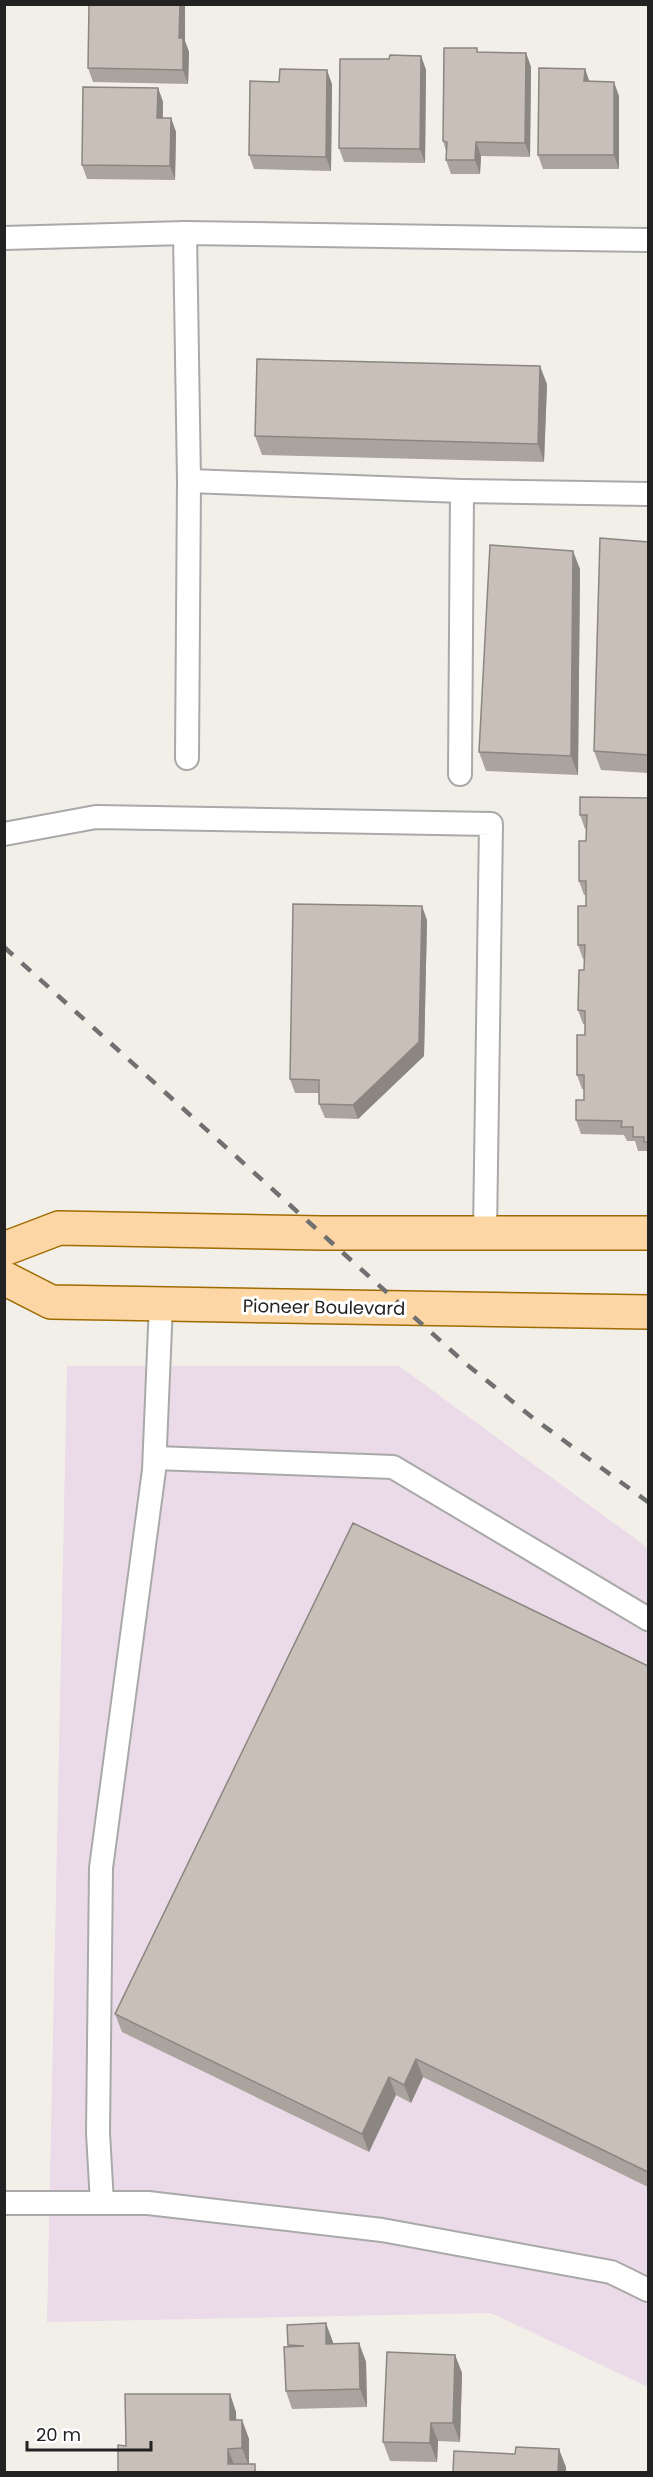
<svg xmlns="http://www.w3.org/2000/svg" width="653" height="2477" viewBox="0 0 653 2477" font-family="Poppins,sans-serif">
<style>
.industrial{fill:#ebdbe8}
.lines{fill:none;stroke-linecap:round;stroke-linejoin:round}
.service-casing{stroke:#a9a9a9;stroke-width:26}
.primary-casing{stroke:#a06b00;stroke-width:36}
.service{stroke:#fff;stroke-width:22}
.primary{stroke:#fcd6a4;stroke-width:33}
.rail{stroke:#707070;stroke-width:4.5;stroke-dasharray:12 12;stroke-linecap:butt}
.wall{fill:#aba49e}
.shaded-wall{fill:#8b8681}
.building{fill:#c7bfb8;stroke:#8b8681;stroke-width:1.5}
.labels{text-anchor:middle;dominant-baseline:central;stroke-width:6;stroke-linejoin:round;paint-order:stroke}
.street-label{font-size:18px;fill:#222;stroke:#fff}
</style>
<rect width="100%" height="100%" fill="#f2efe9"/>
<polygon class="industrial" points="67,1366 399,1366 648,1548 648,2387 491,2313 47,2322"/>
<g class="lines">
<g class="service-casing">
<g id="service">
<polyline points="185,233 189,481"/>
<polyline points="4,238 185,233 648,240"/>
<polyline points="187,758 189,481 462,491 648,494"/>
<polyline points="460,774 462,491"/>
<polyline points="4,834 96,817 491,824 485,1233"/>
<polyline points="155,1458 393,1467 648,1619"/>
<polyline points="4,2203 148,2203 382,2230 611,2272 648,2290"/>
<polyline points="102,2203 98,2133 101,1868 154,1470 161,1304"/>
</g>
</g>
<g class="primary-casing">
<g id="primary">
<polyline points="4,1249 59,1228 321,1233 648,1233"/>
<polyline points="4,1278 51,1302 648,1312"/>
</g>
</g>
<use href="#service" class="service"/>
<use href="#primary" class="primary"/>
<polyline class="rail" points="4,947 465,1363 533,1418 648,1502"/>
</g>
<g class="wall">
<polygon points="89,4 185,4 185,41 189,52 188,84 93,82 88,68"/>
<polygon points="479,52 526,53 531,67 530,157 481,156 480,174 451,174 446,160 446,151 443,141"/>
<polygon points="421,56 426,70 425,163 344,162 339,148 389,59"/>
<polygon points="585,69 589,81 619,96 619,169 543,169 538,155"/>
<polygon points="279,82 332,84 331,171 254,169 249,155"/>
<polygon points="158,88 163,102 163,118 171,118 176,132 175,180 87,179 82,165"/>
<polygon points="547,384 544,462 262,455 255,436"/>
<polygon points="648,542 648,773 601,770 594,751"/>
<polygon points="580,569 578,775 486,771 479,752"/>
<polygon points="648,798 648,1154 647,1151 638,1151 635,1141 627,1141 624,1135 581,1134 576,1120 584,1100 584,1089 582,1089 577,1075 585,1035 585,1024 583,1024 578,1010 584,970 584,959 583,959 578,945 586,906 586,895 584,895 579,881 586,841 587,829 585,829 580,815"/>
<polygon points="427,920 424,1056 358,1119 325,1118 319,1104 319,1093 295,1093 290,1079"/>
<polygon points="648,1666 648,2187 423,2077 411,2103 396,2095 369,2152 122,2032 115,2014"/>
<polygon points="333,2342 333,2344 359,2343 366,2362 367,2407 292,2409 286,2391 288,2345"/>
<polygon points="455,2355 462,2373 460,2442 438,2441 437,2462 390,2461 383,2442"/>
<polygon points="230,2394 236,2412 236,2420 242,2420 249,2439 249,2464 258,2472 126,2446"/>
</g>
<g class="shaded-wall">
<polygon points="180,4 185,4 185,41 189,52 188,84 183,70 179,38"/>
<polygon points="526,53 531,67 530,157 525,143"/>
<polygon points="421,56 426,70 425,163 420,149"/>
<polygon points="585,69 590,83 584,81"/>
<polygon points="327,70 332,84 331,171 326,157"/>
<polygon points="614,82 619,96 619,169 614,155"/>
<polygon points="158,88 163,102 162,132 157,118"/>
<polygon points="171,118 176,132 175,180 170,166"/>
<polygon points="476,142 481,156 480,174 475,160"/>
<polygon points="540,366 547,384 544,462 538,444"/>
<polygon points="573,551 580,569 578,775 571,756"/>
<polygon points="422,906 427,920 424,1056 358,1119 353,1105"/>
<polygon points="416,2059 423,2077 411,2103 404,2085"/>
<polygon points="389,2077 396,2095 369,2152 362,2134"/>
<polygon points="326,2323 333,2342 333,2363 326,2344"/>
<polygon points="359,2343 366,2362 367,2407 360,2389"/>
<polygon points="455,2355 462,2373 460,2442 453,2423"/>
<polygon points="230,2394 236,2412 237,2438 230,2420"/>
<polygon points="242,2420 249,2439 249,2467 242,2448"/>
<polygon points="431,2423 438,2441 437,2462 430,2443"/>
<polygon points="228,2449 235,2467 228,2464"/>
<polygon points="559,2449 566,2467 566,2472 558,2472"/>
</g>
<g class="building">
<polygon points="89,4 180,4 179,38 183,38 183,70 88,68"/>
<polygon points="444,48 477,48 477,52 526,53 525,143 476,142 475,160 446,160 447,142 443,141"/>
<polygon points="390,55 421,56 420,149 339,148 340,59 389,59"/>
<polygon points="539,68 585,69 584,81 614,82 614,155 538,155"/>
<polygon points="280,69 327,70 326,157 249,155 250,81 279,82"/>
<polygon points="83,87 158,88 157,118 171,118 170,166 82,165"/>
<polygon points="257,359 540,366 538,444 255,436"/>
<polygon points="600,538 648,542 648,755 594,751"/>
<polygon points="490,545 573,551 571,756 479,752"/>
<polygon points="580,797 648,798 648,1142 644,1142 644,1137 633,1137 633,1127 621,1127 622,1121 576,1120 576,1100 584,1100 584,1075 577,1075 577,1035 585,1035 585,1011 578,1010 579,970 584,970 585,945 578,945 578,906 586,906 586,881 579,881 579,841 586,841 587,815 580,815"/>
<polygon points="293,904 422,906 419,1042 353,1105 319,1104 319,1080 290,1079"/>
<polygon points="353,1523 648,1666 648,2172 416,2059 404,2085 389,2077 362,2134 115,2014"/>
<polygon points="326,2323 326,2344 359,2343 360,2389 286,2391 284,2347 304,2346 288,2345 287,2325"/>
<polygon points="387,2352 455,2355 453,2423 431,2423 430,2443 383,2442"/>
<polygon points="125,2394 230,2394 230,2420 242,2420 242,2448 228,2449 228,2464 255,2464 255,2472 118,2472 118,2445 126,2446"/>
<polygon points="516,2447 559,2449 558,2472 453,2472 454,2451 515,2454"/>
</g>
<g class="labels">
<g class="street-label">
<text transform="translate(324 1307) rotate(1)">Pioneer Boulevard</text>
</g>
</g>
<rect width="653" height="2477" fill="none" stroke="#222222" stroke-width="12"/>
<path d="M27 2441v9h124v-9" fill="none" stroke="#222222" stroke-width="3"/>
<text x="36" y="2441" font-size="18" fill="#222222" stroke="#ffffff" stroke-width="4.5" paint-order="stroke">20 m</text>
</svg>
